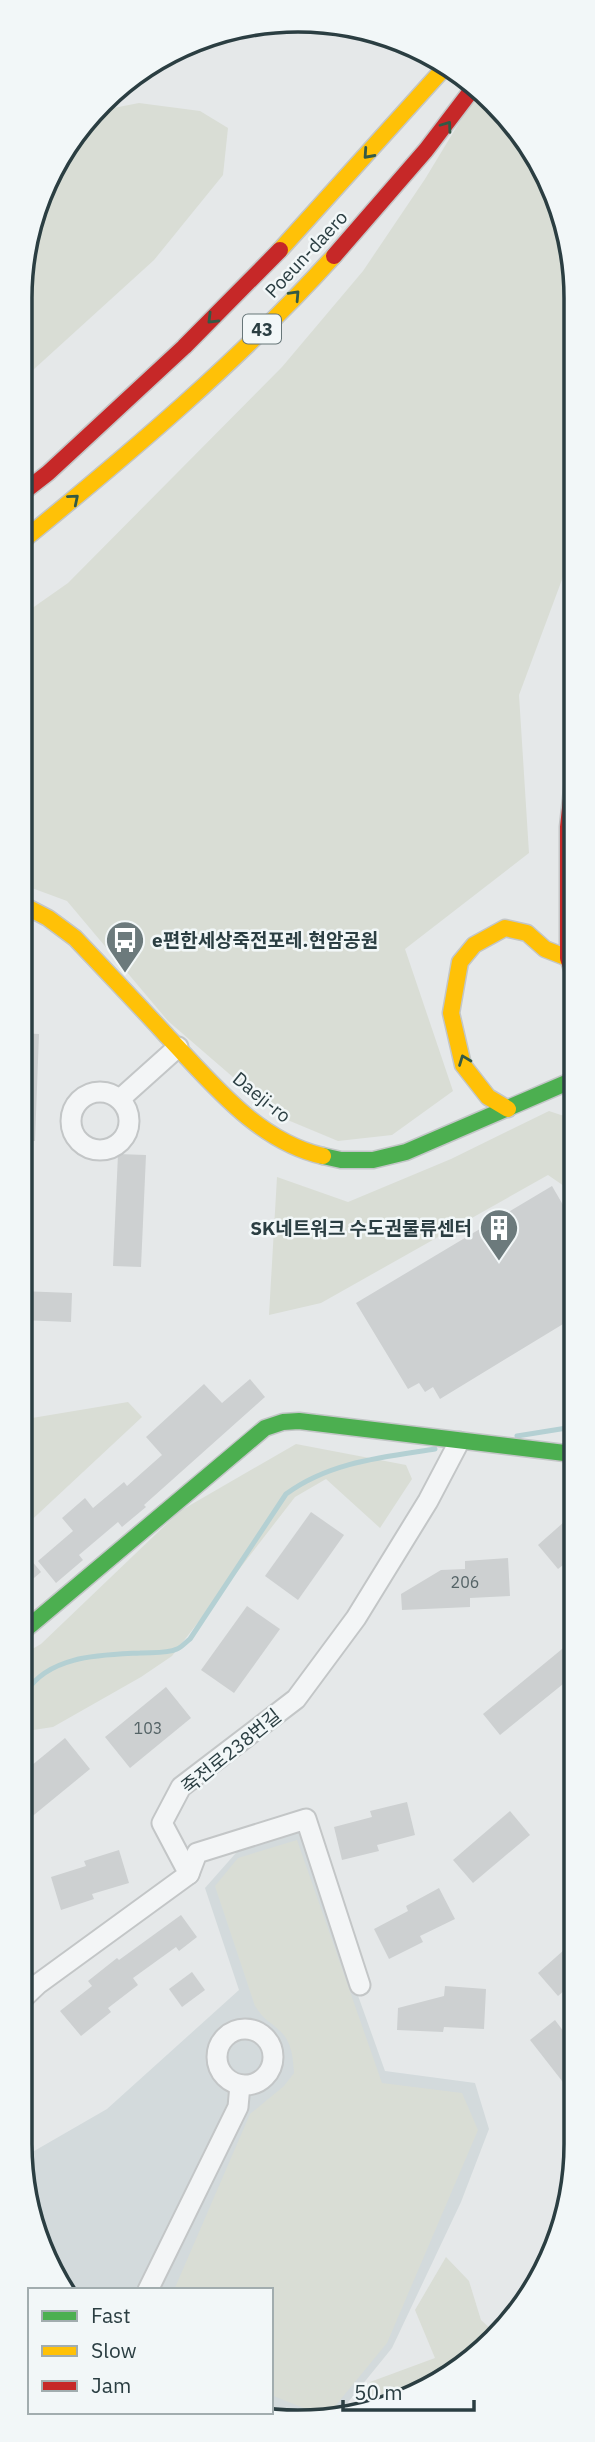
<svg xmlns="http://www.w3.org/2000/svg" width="595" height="2442" viewBox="0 0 595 2442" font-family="'IBM Plex Sans','Noto Sans KR',sans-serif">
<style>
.built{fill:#d3dadc}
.green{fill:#d9ddd5}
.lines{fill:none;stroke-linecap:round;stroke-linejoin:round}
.stream{stroke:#b4d0d3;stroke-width:5}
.building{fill:#cdd0d1}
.street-casing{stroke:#c3c6c7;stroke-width:23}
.fast-casing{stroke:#c3c6c7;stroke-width:19}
.slow-casing{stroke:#c3c6c7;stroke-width:19}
.jam-casing{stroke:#c3c6c7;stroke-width:19}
.street{stroke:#f3f5f6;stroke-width:19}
.fast{stroke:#4caf50;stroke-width:16}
.slow{stroke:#ffc107;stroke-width:16}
.jam{stroke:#c62828;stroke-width:16}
.oneway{stroke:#335a46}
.labels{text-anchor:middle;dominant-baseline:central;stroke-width:5;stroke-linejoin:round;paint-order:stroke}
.number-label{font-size:16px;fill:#546366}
.shield{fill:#f2f7f8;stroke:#677679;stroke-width:2}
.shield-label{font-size:18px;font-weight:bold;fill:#2b3e42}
.street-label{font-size:19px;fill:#2b3e42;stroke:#f2f7f8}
.poi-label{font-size:19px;font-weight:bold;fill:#2b3e42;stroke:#f2f7f8;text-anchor:start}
.rim{fill:none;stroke:#2b3e42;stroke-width:3.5}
</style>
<rect width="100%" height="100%" fill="#e5e8e9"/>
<polygon class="built" points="298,1828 385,2071 475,2083 489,2129 461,2202 392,2348 336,2417 279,2422 242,2412 271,2412 271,2290 65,2290 40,2251 22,2158 107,2109 239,1990 205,1888 243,1845"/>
<g class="green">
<polygon points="479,90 495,101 547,175 573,262 573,550 519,695 529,853 405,949 453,1091 392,1135 338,1141 278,1116 168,1021 67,901 21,884 21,616 68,583 282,367 363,271 425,179"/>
<polygon points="139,103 200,111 228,128 223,175 154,260 22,380 22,261 57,158 98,111"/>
<polygon points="549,1111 573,1119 573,1201 564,1186 548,1175 321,1303 269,1315 277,1177 348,1202 451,1159"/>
<polygon points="128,1402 142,1417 23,1528 20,1527 20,1420"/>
<polygon points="296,1444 406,1465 412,1479 380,1528 326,1479 295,1497 172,1656 141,1677 53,1727 20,1732 20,1656 41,1644 180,1511"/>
<path d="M297,1840l85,243 80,10 16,37 -91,213 -61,74 -55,-22v-105h-97l76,-176 34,-28 10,-13c-1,-15 -2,-32 -15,-43 -12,-11 -14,-9 -24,-24l-40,-120 23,-28z"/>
<polygon points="446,2257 469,2281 481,2320 495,2333 467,2365 381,2407 366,2397 370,2382 435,2358 415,2310"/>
</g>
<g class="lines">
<g class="stream">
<polyline points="517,1436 573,1427"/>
<path d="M20,1749c9,-20 -5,-41 6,-57 24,-37 75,-37 114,-39 11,-1 26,1 37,-4 5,-2 9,-7 13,-10l96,-145c43,-32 97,-37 149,-45"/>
</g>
</g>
<g class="building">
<polygon points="21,1033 39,1034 35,1141 21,1140"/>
<polygon points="118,1154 146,1155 141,1267 113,1266"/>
<polygon points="552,1186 573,1222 573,1318 440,1399 433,1387 425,1392 419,1383 408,1389 356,1303"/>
<polygon points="20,1291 72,1293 71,1322 20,1320"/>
<polygon points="250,1379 265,1397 144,1505 146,1507 122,1527 118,1522 79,1555 83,1560 56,1583 38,1561 73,1531 62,1518 85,1498 93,1508 124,1482 127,1486 162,1455 146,1437 204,1384 222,1403"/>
<polygon points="311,1512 344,1535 298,1600 265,1576"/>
<polygon points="573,1514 573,1557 558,1569 538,1545"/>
<polygon points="20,1547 41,1572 20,1590"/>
<polygon points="508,1558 510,1596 470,1598 470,1607 402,1610 401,1594 441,1570 465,1569 465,1561"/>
<polygon points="247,1606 280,1629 234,1693 201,1670"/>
<polygon points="573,1640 573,1676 500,1735 483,1714"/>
<polygon points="166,1687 191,1718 130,1768 105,1737"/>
<polygon points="65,1738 90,1769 29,1819 20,1807 20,1775"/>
<polygon points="407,1802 415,1835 377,1845 379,1851 342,1860 334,1827 372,1817 370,1811"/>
<polygon points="510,1811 530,1835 473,1883 453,1860"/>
<polygon points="119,1850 129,1883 92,1894 94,1899 61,1910 51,1877 86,1866 84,1861"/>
<polygon points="439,1888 455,1919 420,1936 423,1942 389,1959 374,1929 408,1911 406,1906"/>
<polygon points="181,1915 197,1937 179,1951 176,1947 133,1978 138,1985 108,2008 111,2012 81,2036 60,2011 92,1986 88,1981 117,1958 119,1960"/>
<polygon points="573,1942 573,1983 558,1996 538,1973"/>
<polygon points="192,1972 205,1990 182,2007 169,1989"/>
<polygon points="445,1986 486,1989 484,2029 444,2027 443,2032 397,2030 398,2008 444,1996"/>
<polygon points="555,2020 573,2044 573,2095 530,2040"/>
</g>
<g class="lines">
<g class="street-casing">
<g id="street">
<circle cx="100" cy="1121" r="29"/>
<polyline points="120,1099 178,1047"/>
<polyline points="189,1874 197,1853 306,1819 360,1985"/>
<polyline points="19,2002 38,1984 189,1874 162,1823 181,1787 296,1699 356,1618 428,1501 459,1442"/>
<circle cx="245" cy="2057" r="28"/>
<polyline points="148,2290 238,2107 240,2085"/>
</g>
</g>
<g class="fast-casing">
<g id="fast">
<polyline points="323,1156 341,1160 373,1160 406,1152 573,1080"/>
<polyline points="20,1634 265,1428 283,1422 299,1421 573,1454"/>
</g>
</g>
<g class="slow-casing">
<g id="slow">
<polyline points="280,250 446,66"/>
<path d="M21,542c109,-89 218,-181 313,-286"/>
<path d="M21,904l27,14 27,20c31,33 62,65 92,98 45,47 90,105 156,120"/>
<polyline points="508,1109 488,1097 463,1065 451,1013 460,962 474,945 505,928 527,933 545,949 568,958"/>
</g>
</g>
<g class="jam-casing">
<g id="jam">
<polyline points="334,256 426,150 474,87"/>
<polyline points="21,494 48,473 184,347 280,250"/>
<polyline points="573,780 568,827 568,958 573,972"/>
</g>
</g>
<use href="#street" class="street"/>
<use href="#fast" class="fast"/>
<use href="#slow" class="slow"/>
<use href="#jam" class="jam"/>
</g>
<defs><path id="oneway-chevron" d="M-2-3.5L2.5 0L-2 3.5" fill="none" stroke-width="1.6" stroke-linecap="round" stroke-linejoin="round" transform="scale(1.75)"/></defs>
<g class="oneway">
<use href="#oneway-chevron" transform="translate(447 126) rotate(-54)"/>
<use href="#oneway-chevron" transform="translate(368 154) rotate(132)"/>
<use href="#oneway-chevron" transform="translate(295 295) rotate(-47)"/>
<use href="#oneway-chevron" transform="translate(212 319) rotate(135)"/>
<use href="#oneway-chevron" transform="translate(74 499) rotate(-40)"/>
<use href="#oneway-chevron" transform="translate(464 1060) rotate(-111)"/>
</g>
<defs>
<g id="bus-pin" transform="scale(2.0125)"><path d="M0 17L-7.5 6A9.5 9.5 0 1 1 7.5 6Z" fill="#6c7a7c" stroke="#f2f7f8"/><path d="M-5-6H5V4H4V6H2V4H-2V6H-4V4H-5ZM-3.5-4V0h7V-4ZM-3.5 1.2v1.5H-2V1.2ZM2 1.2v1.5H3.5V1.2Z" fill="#fff"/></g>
<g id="building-pin" transform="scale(2.0125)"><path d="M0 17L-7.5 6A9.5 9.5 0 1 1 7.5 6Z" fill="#6c7a7c" stroke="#f2f7f8"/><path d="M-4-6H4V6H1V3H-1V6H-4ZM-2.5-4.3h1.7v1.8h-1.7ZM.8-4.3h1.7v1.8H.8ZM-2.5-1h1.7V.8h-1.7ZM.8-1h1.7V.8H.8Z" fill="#fff"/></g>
</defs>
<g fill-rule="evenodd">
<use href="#bus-pin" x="125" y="940"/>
<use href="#building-pin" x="499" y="1228"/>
</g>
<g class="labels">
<g class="number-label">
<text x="465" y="1582">206</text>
<text x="148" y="1728">103</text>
</g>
<rect class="shield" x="243" y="314.5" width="38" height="29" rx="5"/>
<g class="shield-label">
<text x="262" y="329">43</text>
</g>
<g class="street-label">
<text transform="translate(306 254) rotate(-47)">Poeun-daero</text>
<text transform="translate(262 1097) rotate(39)">Daeji-ro</text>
<text transform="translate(231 1751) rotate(-39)">죽전로238번길</text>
</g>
<g class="poi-label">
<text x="152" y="940">e편한세상죽전포레.현암공원</text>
<text x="472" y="1228" text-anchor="end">SK네트워크 수도권물류센터</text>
</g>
</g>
<path d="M0 0H595V2442H0ZM298 32H298A266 266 0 0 1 564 298V2144A266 266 0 0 1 298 2410H298A266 266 0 0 1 32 2144V298A266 266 0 0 1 298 32Z" fill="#f2f7f8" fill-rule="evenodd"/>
<path class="rim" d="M298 32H298A266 266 0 0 1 564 298V2144A266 266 0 0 1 298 2410H298A266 266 0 0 1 32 2144V298A266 266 0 0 1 298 32Z"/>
<rect x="28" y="2288" width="245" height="126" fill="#f2f7f8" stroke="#a2adaf" stroke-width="2"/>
<rect x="42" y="2311" width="35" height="10" fill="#4caf50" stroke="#a2adaf" stroke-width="2"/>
<text x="91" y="2323" font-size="21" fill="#2b3e42">Fast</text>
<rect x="42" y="2346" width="35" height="10" fill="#ffc107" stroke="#a2adaf" stroke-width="2"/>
<text x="91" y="2358" font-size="21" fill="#2b3e42">Slow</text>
<rect x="42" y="2381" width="35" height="10" fill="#c62828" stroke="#a2adaf" stroke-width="2"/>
<text x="91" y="2393" font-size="21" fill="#2b3e42">Jam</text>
<path d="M343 2400v10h131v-10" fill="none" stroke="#2b3e42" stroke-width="3.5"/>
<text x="354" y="2400" font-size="21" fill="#2b3e42" stroke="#f2f7f8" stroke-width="5" paint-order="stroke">50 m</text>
</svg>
